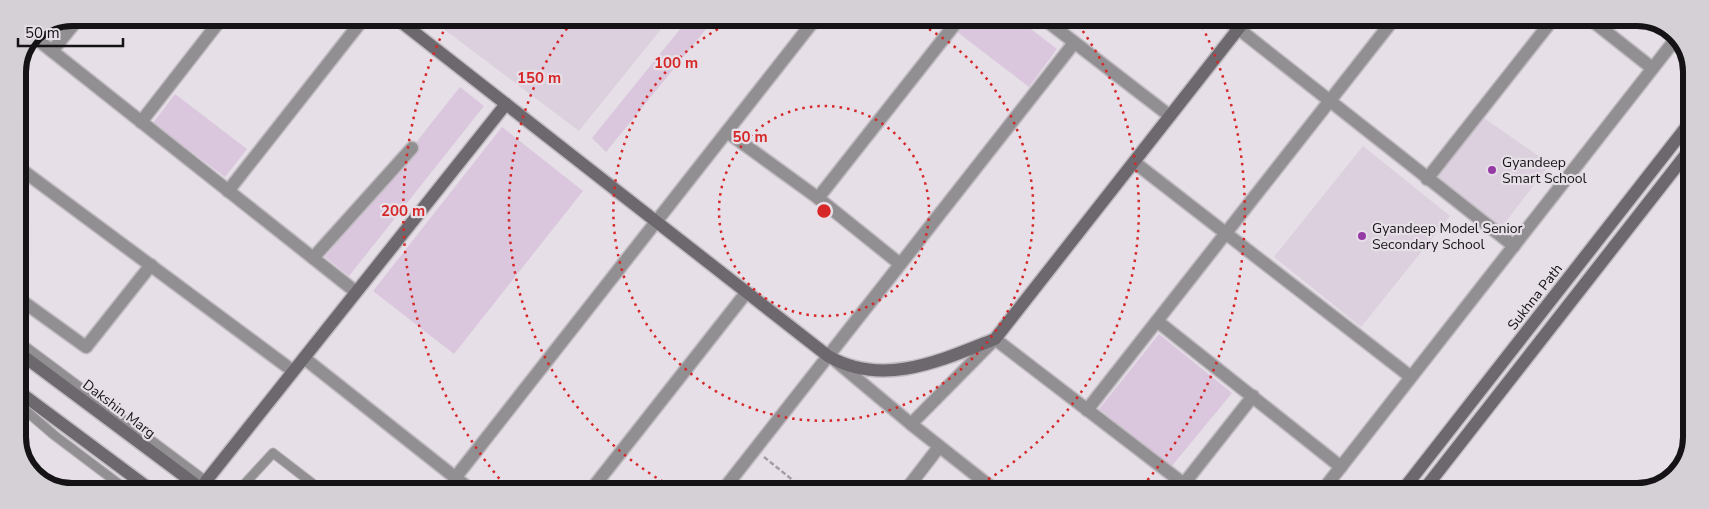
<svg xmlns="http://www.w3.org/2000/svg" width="1709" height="509" viewBox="0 0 1709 509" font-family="'Nunito Sans',sans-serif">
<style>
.built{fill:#dcd0de}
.green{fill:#dac7dd}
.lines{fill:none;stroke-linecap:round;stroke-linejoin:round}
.lane-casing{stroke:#c0bac1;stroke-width:11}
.street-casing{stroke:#c0bac1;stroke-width:15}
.secondary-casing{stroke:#c0bac1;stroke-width:15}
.path{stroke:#a39ea4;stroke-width:2.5;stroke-dasharray:5 2.5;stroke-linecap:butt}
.lane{stroke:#928f92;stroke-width:9}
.street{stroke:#928f92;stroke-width:12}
.secondary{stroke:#6c686d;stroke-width:12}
.ring{fill:none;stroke:#d62828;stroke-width:2.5;stroke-dasharray:2.5 5}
.poi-dot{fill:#953aa5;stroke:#e6dfe7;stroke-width:2}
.labels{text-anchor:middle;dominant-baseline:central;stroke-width:4.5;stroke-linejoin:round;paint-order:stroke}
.poi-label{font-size:14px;fill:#151315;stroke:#e6dfe7;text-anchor:start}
.street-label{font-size:14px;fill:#151315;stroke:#e6dfe7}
.rim{fill:none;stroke:#151315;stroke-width:6}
.centre{fill:#d62828;stroke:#e6dfe7;stroke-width:2.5}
.ring-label{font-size:15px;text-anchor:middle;font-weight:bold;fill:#d62828;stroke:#e6dfe7;stroke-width:4.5;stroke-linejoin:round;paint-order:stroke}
</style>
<rect width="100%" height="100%" fill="#e6dfe7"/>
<g class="built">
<polygon points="429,18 670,18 579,131"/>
<polygon points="1481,116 1550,164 1501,228 1434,177"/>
<polygon points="1363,146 1450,216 1361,327 1274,257"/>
</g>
<g class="green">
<polygon points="689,18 715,18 606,152 592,138"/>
<polygon points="966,19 1018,19 1057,49 1029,87 957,32"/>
<polygon points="460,87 484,106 349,276 325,257"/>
<polygon points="175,94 247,149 225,177 153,123"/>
<polygon points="502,127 583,191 454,354 373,291"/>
<polygon points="1159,334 1232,393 1171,467 1099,409"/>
</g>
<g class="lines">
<g class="lane-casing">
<g id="lane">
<polyline points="18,341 218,490"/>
<polyline points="18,404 54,435 127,490"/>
<polyline points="239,490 273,453 312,483 308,490"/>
</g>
</g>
<g class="street-casing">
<g id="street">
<polyline points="1044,19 1170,116"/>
<polyline points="1226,19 1514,246"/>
<polyline points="1590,19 1652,68"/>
<polyline points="33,36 356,292"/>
<polyline points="52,51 79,18"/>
<polyline points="141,122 222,18"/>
<polyline points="727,132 818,198 900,264"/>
<polyline points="1134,162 1411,377"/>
<polyline points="18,167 293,371"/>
<polyline points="1427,179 1553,19"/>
<polyline points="228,191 364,18"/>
<polyline points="818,198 959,19"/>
<polyline points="313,258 412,148"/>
<polyline points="18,298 86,347 151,265"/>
<polyline points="1157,321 1341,467"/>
<polyline points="304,358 471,490"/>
<polyline points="837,362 911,424 996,491"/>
<polyline points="1087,410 1394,19"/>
<polyline points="911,424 995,339 1184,484"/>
<polyline points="455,478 816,18"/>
<polyline points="591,490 746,293"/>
<polyline points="723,490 1074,43"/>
<polyline points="1179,490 1253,396"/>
<polyline points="905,491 939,447"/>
<polyline points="1322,491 1678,36"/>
</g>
</g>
<g class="secondary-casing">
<g id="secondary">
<path d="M396,18l432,338c55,32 114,4 167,-17l251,-320"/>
<polyline points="18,352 203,490"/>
<polyline points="18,391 151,490"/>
<polyline points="206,481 506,104"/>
<polyline points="1402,491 1691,121"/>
<polyline points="1423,491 1691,148"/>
</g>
</g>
<polyline class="path" points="764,457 805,490"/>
<use href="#lane" class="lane"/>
<use href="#street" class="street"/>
<use href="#secondary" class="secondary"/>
</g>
<g class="ring">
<circle cx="824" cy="211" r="105"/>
<path d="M909 19A210 210 0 1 1 740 18"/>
<path d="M676 489A315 315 0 0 1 574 19M1074 19A315 315 0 0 1 969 490"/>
<path d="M509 490A421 421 0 0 1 449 20M1199 20A421 421 0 0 1 1139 490"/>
</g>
<g class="poi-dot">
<circle cx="1492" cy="170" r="5"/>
<circle cx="1362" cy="236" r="5"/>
</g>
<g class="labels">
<g class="poi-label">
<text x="1502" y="162">Gyandeep<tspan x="1502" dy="16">Smart School</tspan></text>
<text x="1372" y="228">Gyandeep Model Senior<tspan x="1372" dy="16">Secondary School</tspan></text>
</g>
<g class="street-label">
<text transform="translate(1535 297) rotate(-52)">Sukhna Path</text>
<text transform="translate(119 409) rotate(37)">Dakshin Marg</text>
</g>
</g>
<path d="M0 0H1709V509H0ZM72 26H1637A46 46 0 0 1 1683 72V437A46 46 0 0 1 1637 483H72A46 46 0 0 1 26 437V72A46 46 0 0 1 72 26Z" fill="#d5cfd6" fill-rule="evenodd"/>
<path class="rim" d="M72 26H1637A46 46 0 0 1 1683 72V437A46 46 0 0 1 1637 483H72A46 46 0 0 1 26 437V72A46 46 0 0 1 72 26Z"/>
<circle cx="824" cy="211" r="8" class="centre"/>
<g class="ring-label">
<text x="676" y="68">100 m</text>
<text x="539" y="83">150 m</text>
<text x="750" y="142">50 m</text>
<text x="403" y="216">200 m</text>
</g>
<path d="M18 38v8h105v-8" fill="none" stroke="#151315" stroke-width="2.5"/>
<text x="25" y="38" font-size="15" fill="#151315" stroke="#e6dfe7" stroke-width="4" paint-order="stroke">50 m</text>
</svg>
